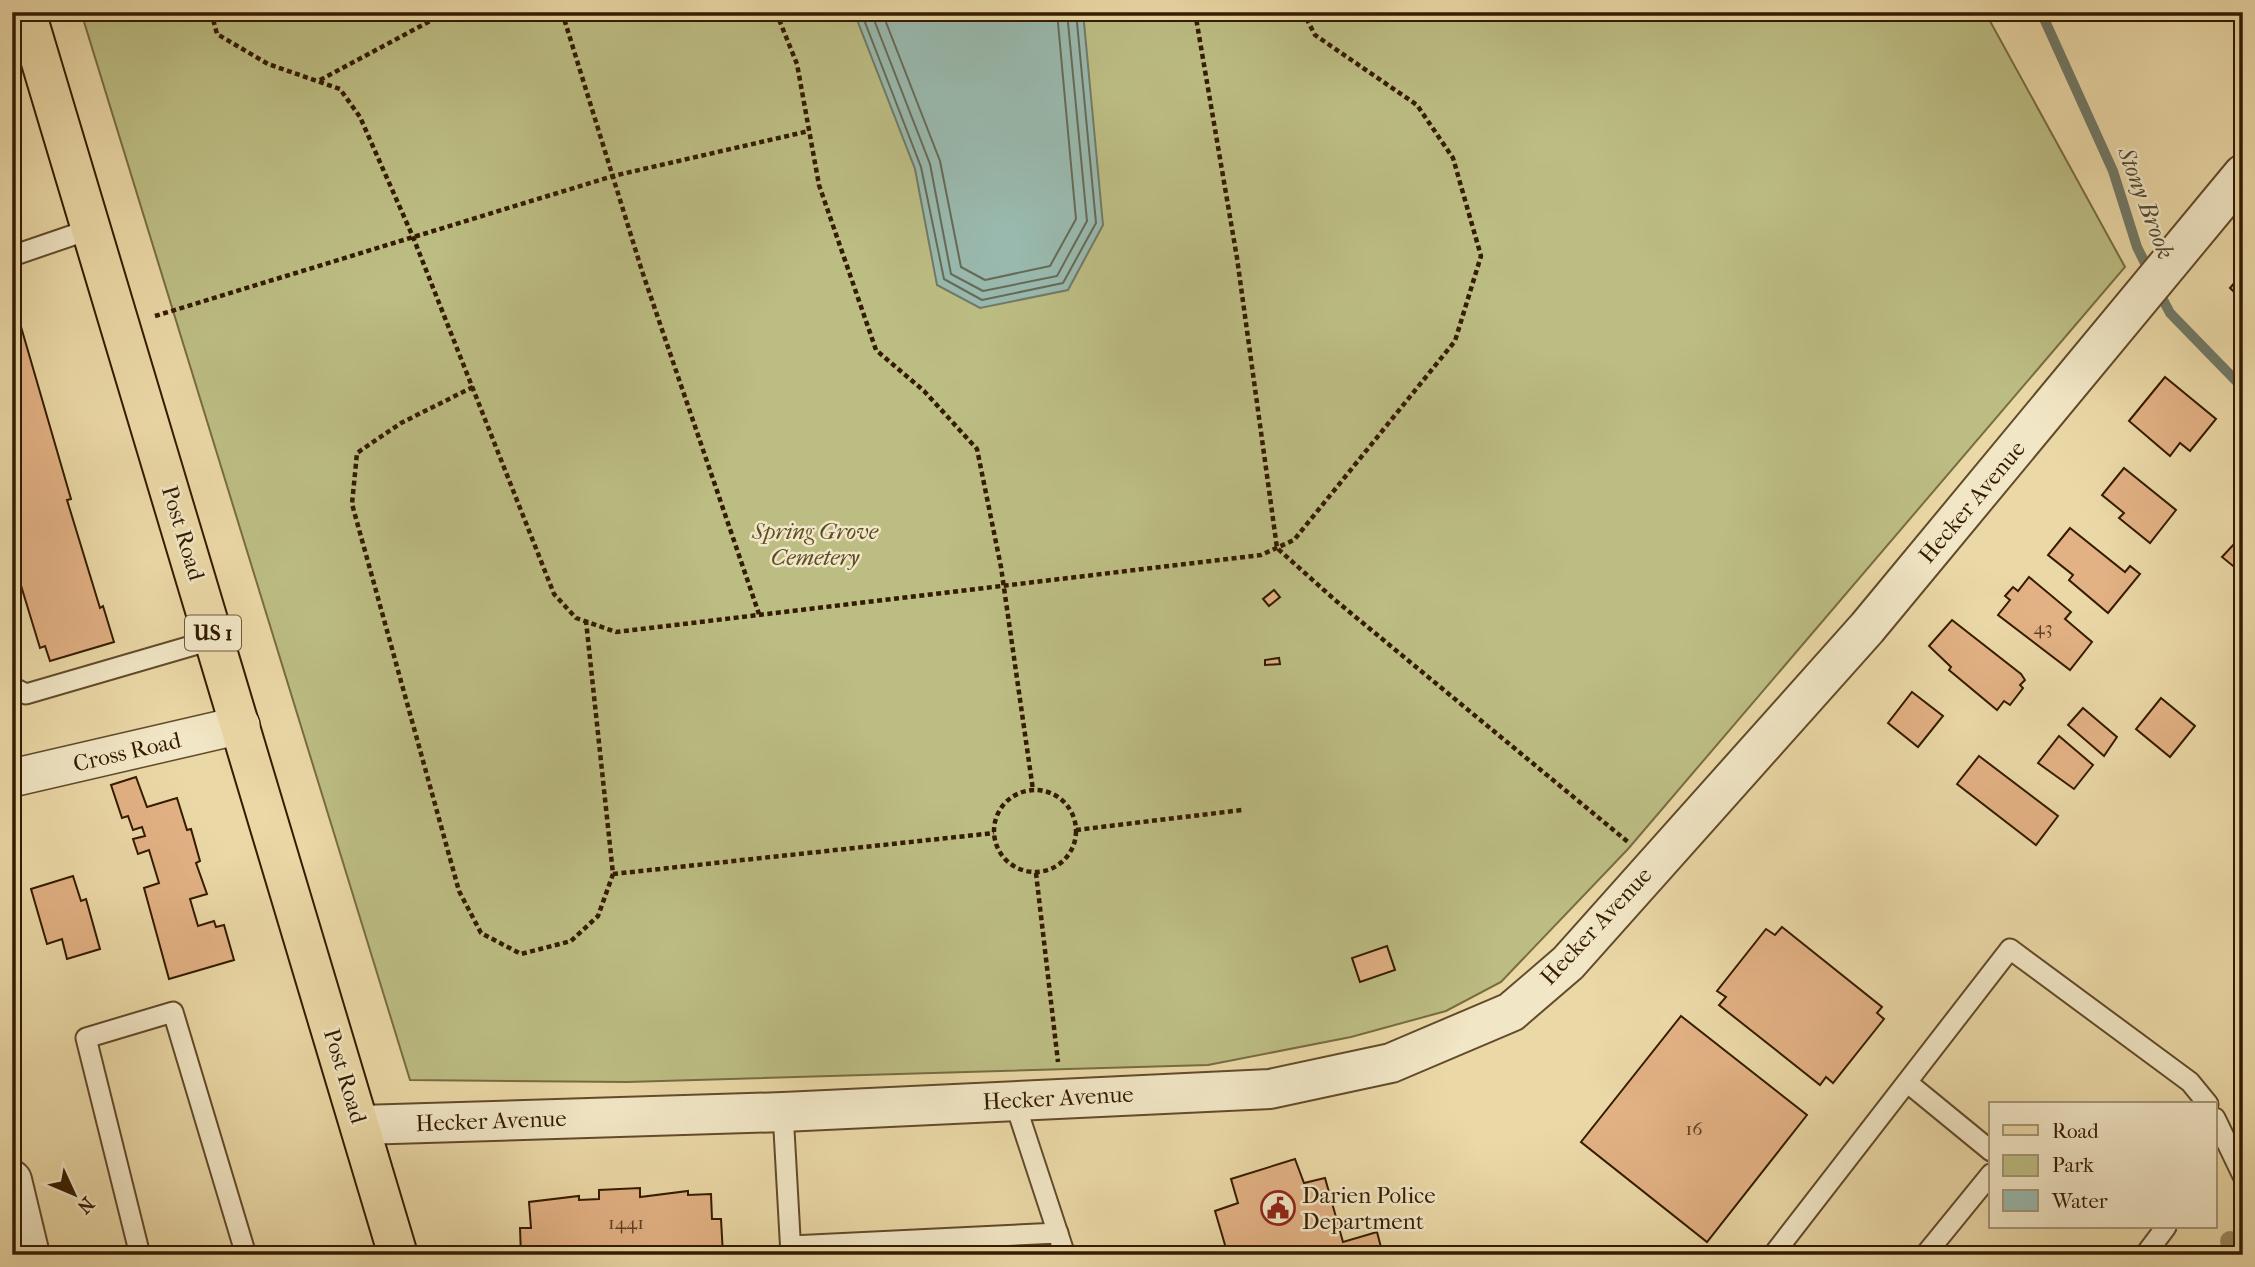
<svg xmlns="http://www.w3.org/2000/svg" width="2255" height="1267" viewBox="0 0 2255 1267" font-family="'IM FELL French Canon',serif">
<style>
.green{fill:#bcbd83;stroke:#786c42;stroke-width:2}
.water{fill:#99b9ae;stroke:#717a68;stroke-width:2}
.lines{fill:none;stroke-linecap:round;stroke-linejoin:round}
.shore{stroke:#666a57;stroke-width:2}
.stream{stroke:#717a68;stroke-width:10}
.building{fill:#e2b184;stroke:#341b00;stroke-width:2}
.service-casing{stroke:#624a2a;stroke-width:23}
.minor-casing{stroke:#624a2a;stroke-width:40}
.tertiary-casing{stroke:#624a2a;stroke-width:42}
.primary-casing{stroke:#341b00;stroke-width:42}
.path{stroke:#341b00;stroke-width:4.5;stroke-dasharray:5 3.5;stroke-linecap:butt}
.service{stroke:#f1e6c5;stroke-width:19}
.minor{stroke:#f1e6c5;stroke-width:37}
.tertiary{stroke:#f1e6c5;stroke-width:38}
.primary{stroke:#ead8a6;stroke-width:38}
.tree{fill:#9c8b60}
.labels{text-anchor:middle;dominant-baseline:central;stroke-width:5;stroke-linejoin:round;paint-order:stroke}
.number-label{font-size:19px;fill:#604021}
.shield{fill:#f1e6c5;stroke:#6d583b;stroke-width:2}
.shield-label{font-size:21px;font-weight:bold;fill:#341b00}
.street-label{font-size:23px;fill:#341b00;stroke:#f1e6c5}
.park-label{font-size:23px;font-style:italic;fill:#5d4c27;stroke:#f1e6c5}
.poi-label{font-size:23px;fill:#341b00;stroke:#f1e6c5;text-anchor:start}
.water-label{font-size:24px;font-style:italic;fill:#524a34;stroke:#f1e6c5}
</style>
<rect width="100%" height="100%" fill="#ead8a6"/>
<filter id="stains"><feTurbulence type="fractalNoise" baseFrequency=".00286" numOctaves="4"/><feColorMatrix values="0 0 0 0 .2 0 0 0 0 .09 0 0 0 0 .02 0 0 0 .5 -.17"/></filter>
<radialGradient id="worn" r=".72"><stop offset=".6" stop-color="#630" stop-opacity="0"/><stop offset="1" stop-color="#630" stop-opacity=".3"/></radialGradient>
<polygon class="green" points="81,12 1985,12 2125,267 1628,849 1501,982 1446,1011 1351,1037 1208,1065 627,1082 410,1080"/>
<polygon class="water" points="854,12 1083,12 1103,225 1068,290 980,308 937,285 915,169"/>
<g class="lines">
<g class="shore">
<polyline points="861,12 921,167 944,279 982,300 1063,283 1096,223 1076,12"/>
<polyline points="871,12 930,164 951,274 983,291 1057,276 1087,221 1067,12"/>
<polyline points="882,12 940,161 961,267 985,280 1050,266 1076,219 1057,12"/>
</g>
<g class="stream">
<polyline points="2041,12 2113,171 2137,247 2151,275"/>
<polyline points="2158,290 2170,313 2243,388"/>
</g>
</g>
<g class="building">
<polygon points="2243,273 2243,301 2230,288"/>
<polygon points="17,313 71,499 67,500 100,608 103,606 114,642 50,661 45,646 40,648 12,556 12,314"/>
<polygon points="2165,377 2216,419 2190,451 2180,443 2170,456 2129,421"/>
<polygon points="2124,468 2176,510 2150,543 2119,518 2124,513 2102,495"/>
<polygon points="2070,528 2125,572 2130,566 2140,574 2108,613 2069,580 2073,575 2048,555"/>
<polygon points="2234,544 2243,551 2243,574 2222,557"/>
<polygon points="2029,577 2071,612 2065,619 2092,642 2070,670 1998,615 2010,600 2005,596 2013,587 2018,591"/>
<polygon points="1274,590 1280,597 1269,606 1263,599"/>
<polygon points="1952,620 2021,674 2025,680 2020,685 2023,688 2010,705 2004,701 1997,710 1949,670 1951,667 1929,646"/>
<polygon points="1279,658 1280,664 1265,665 1265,660"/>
<polygon points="1912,692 1943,716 1918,747 1888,723"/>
<polygon points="2161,698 2195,726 2170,757 2136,729"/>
<polygon points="2083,708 2117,737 2104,756 2068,725"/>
<polygon points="2059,736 2093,765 2074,789 2038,763"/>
<polygon points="1979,756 2058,816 2036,845 1957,784"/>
<polygon points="136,777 147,807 177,798 187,830 191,829 200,861 196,863 207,894 190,899 198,926 214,921 216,927 224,925 234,960 169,979 144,888 159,883 149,850 138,854 133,839 145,836 142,827 133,830 128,816 122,818 111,785"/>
<polygon points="73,876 81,901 86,899 100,949 67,959 62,939 47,944 31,889"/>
<polygon points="1782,927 1882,1007 1877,1013 1884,1019 1833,1083 1826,1077 1820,1085 1719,1005 1726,997 1717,991 1766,929 1775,935"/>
<polygon points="1387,946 1395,970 1360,982 1352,958"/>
<polygon points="1681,1016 1807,1115 1707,1242 1581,1142"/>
<polygon points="1295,1159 1304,1183 1325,1178 1343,1242 1377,1232 1383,1255 1228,1255 1215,1211 1238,1203 1231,1179"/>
<polygon points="640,1188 640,1197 688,1191 688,1195 711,1194 712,1219 721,1219 723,1255 521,1255 520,1228 531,1228 529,1202 579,1196 579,1200 599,1199 599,1190"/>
</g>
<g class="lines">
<g class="service-casing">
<g id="service">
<polyline points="12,256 91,229"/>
<polyline points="12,687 26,694 215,639"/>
<polyline points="1908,1083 1991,1151"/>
<polyline points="1014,1100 1065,1255"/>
<polyline points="783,1112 791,1255"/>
<polyline points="2215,1118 2243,1176"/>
<polyline points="791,1246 1058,1233"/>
<polyline points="140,1255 86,1038 173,1012 246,1255"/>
<polyline points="1773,1255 2010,949 2190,1082 2208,1104"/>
<polyline points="1925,1255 1991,1174"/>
<polyline points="2145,1255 2166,1227"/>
</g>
</g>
<g class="minor-casing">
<polyline id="minor" points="12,778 241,725"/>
</g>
<g class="tertiary-casing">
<g id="tertiary">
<polyline points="360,1125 783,1112 1270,1089 1391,1063 1511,1012 1568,963 1867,628 2243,174"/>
<polyline points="12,1180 30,1255"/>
</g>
</g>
<g class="primary-casing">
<polyline id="primary" points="26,12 398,1255"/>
</g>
<g class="path">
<polyline points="211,12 217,34 268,64 340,89 360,117 413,237 554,594 576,618 616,632 1261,555 1294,540 1455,341 1481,256 1453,158 1417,105 1315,35 1303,12"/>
<polyline points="562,12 642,271 759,614"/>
<polyline points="776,12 797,64 819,185 876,350 924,391 977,449 1001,567 1033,790"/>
<polyline points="1195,12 1237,258 1277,548 1335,600 1628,842"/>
<polyline points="320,80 447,12"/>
<polyline points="155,316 613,176 809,131"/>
<polyline points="473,387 401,423 357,453 352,504 459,891 481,933 521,954 571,941 598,916 613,874 586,621"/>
<circle cx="1035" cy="831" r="41"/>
<polyline points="1076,830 1242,810"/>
<polyline points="1036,873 1058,1062"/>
<polyline points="613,874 994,833"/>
</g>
<use href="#service" class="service"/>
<use href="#minor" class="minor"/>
<use href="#tertiary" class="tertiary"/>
<use href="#primary" class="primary"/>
</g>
<circle class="tree" cx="2230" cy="1241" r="10"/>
<defs>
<g id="civic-ring" transform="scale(1.75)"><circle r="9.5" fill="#f1e6c5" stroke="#8f2418" stroke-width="1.5"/><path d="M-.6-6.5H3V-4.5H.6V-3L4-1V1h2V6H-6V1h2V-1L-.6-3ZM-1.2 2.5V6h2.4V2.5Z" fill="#8f2418"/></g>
</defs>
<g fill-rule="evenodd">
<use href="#civic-ring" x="1278" y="1208"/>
</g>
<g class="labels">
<g class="number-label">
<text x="2043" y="628">43</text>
<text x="1694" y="1129">16</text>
<text x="626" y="1223">1441</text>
</g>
<rect class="shield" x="185" y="615.5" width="56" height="35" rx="5"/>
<g class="shield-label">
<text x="213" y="633">US 1</text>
</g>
<g class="street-label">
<text transform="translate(1972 502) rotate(-50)">Hecker Avenue</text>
<text transform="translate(183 533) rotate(73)">Post Road</text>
<text transform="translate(127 752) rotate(-13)">Cross Road</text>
<text transform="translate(1596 926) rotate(-47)">Hecker Avenue</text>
<text transform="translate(345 1076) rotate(73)">Post Road</text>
<text transform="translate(1058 1098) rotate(-3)">Hecker Avenue</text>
<text transform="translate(491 1121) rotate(-2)">Hecker Avenue</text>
</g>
<g class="park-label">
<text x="815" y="531">Spring Grove<tspan x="815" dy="26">Cemetery</tspan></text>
</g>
<g class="poi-label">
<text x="1302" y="1195">Darien Police<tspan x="1302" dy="26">Department</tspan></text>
</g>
<g class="water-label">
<text transform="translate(2146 203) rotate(69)">Stony Brook</text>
</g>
</g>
<rect width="2255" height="1267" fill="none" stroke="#ead8a6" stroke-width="42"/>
<rect x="14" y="14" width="2227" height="1239" fill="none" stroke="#341b00" stroke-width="3.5"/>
<rect x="21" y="21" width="2213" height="1225" fill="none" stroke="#341b00" stroke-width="2"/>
<rect x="1989" y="1102" width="228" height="126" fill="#f1e6c5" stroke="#a59576" stroke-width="2"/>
<rect x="2003" y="1125" width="35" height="10" fill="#ead8a6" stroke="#a59576" stroke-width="2"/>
<text x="2052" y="1138" font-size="21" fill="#341b00">Road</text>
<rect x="2003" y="1155" width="35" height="21" fill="#bcbd83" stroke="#a59576" stroke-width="2"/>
<text x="2052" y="1172" font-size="21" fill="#341b00">Park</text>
<rect x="2003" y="1190" width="35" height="21" fill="#99b9ae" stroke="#a59576" stroke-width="2"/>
<text x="2052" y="1208" font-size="21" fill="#341b00">Water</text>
<g transform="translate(74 1194) rotate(134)" stroke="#f1e6c5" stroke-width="5" paint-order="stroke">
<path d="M0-5L12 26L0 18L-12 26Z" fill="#341b00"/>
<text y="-10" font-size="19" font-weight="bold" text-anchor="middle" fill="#341b00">N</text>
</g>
<rect width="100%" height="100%" filter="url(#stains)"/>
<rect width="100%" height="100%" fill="url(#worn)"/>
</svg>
